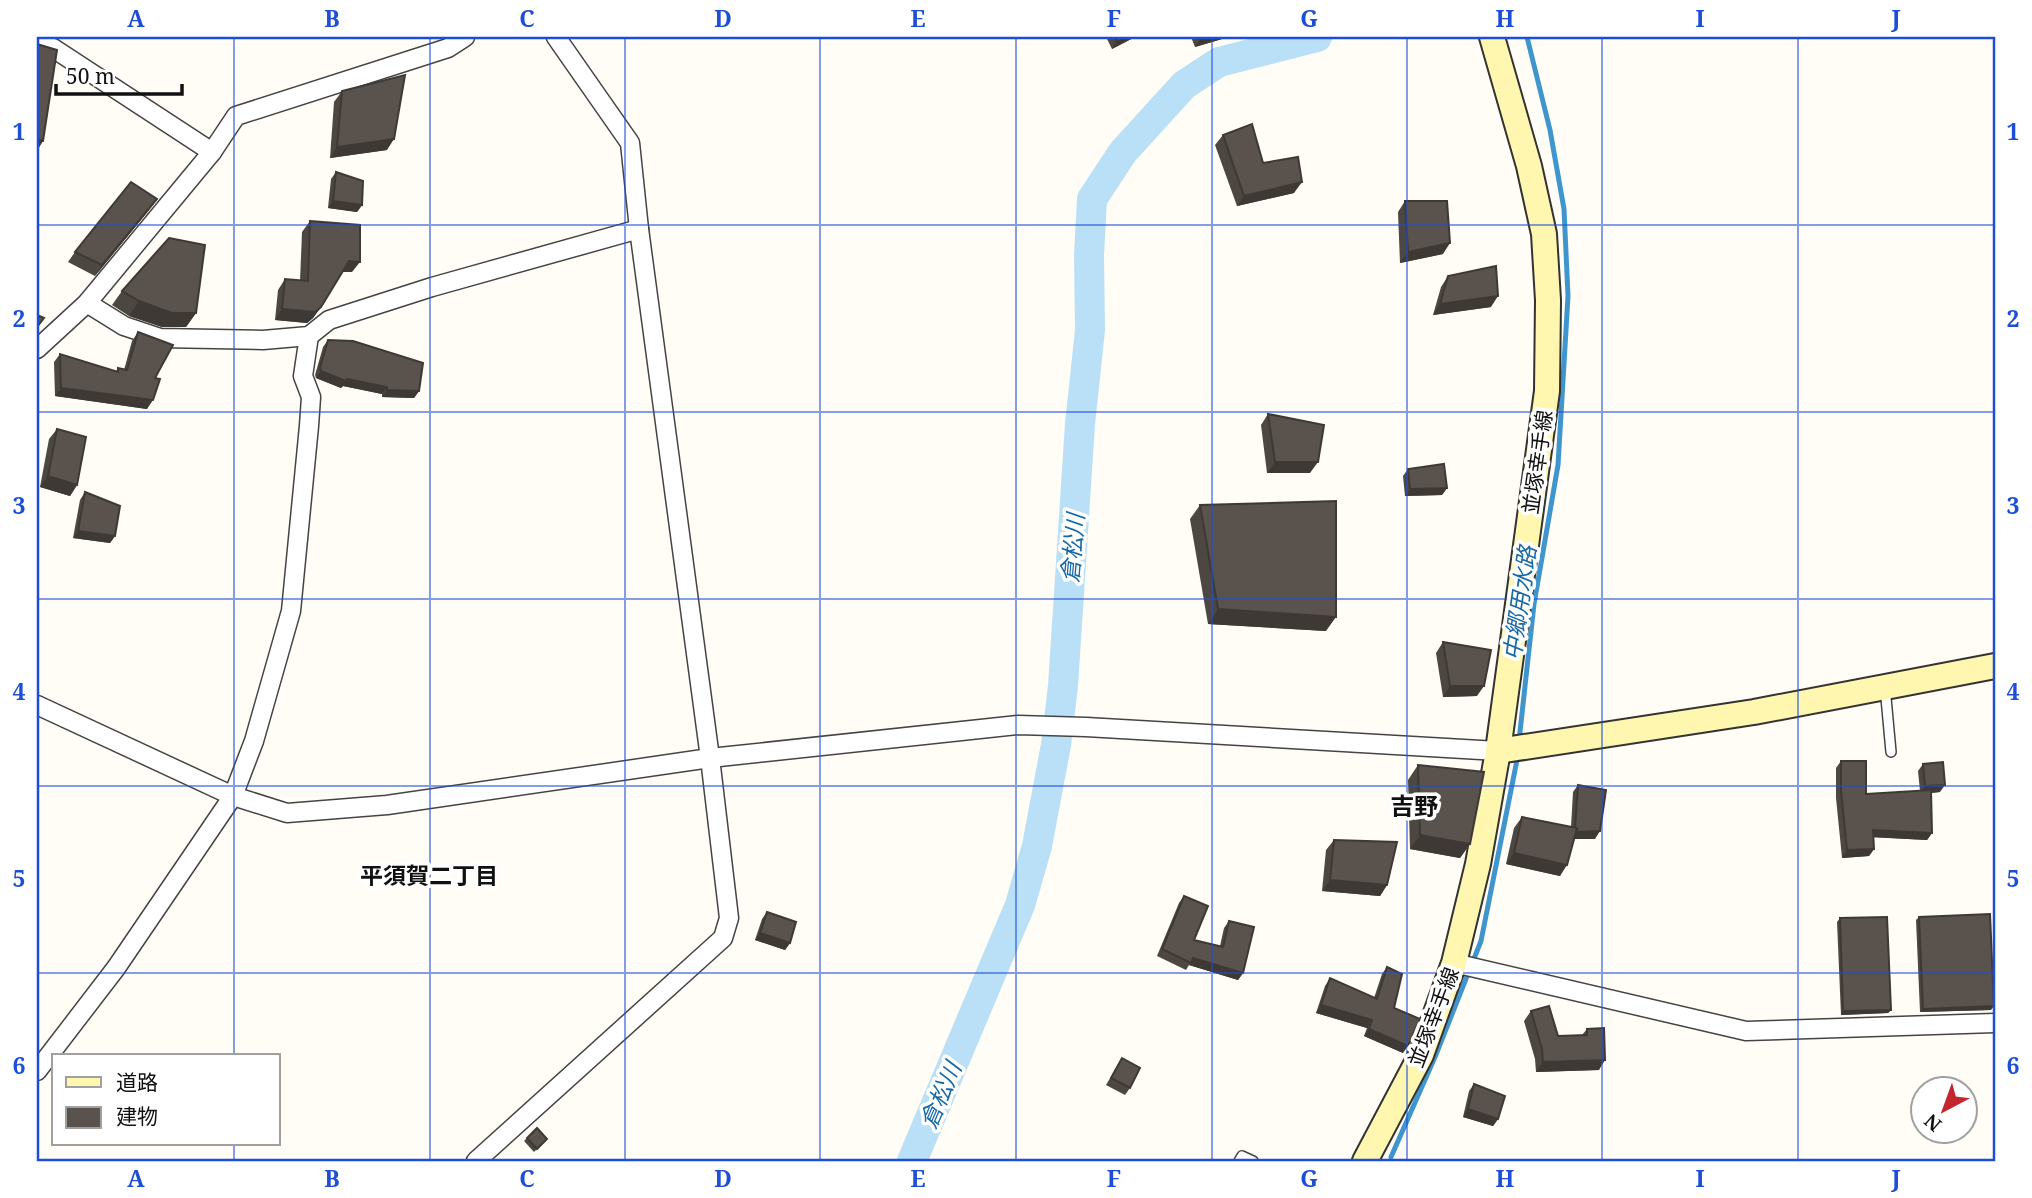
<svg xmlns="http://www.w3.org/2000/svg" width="2032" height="1198" viewBox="0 0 2032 1198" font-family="'Noto Serif','Noto Sans JP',serif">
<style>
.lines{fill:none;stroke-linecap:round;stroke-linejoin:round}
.stream{stroke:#3f96cf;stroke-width:5}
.river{stroke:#b9e0f7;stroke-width:30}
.lane-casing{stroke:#444;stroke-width:12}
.street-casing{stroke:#444;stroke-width:21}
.secondary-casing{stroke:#333;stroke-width:28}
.lane{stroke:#fff;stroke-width:9}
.street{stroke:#fff;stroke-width:18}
.secondary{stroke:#fff6b0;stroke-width:24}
.wall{fill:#4d4742}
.shaded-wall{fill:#3f3936}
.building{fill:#5a524d;stroke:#3f3936;stroke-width:2}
.grid{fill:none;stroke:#1d4ed8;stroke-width:2;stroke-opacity:0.55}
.labels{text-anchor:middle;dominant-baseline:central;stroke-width:7;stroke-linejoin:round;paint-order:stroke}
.street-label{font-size:21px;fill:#111;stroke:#fff}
.water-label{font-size:23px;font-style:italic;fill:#1768a6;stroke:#fff}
.neighbourhood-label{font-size:23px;font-weight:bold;fill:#111;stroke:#fff}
.quarter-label{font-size:24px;font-weight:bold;fill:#111;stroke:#fff}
.neatline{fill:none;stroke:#1d4ed8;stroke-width:2.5}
.grid-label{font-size:23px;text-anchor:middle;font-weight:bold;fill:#1d4ed8}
</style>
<rect width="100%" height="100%" fill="#fffdf5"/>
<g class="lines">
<g class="stream">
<polyline points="1519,741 1534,604 1558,465 1568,296 1564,209 1550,130 1527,37"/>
<polyline points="1391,1157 1435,1057 1481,941 1518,755"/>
</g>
<polyline class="river" points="912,1161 1020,905 1037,846 1056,745 1063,686 1080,424 1090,330 1089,255 1092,199 1123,152 1184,85 1219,62 1317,37"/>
<g class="lane-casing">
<g id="lane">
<polyline points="1885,687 1891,752"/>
<polyline points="1239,1161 1242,1156 1253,1161"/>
</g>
</g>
<g class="street-casing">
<g id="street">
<polyline points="37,44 53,48 212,152"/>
<polyline points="87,303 124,326 160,338 263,340 309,336 329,320 432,287 639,229"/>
<polyline points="37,349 87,303 212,152 236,116 448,48 465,37"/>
<polyline points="37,705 233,796 287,813 387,805 710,758 1018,725 1086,727 1498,751"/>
<polyline points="1454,963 1746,1031 1995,1023"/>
<polyline points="37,1071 116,968 233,796 254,741 291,611 309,426 311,397 303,376 309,336"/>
<polyline points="476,1161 723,938 729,918 710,758 639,229 630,143 556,37"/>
</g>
</g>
<g class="secondary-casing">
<g id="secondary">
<polyline points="1498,751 1754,712 1995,666"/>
<polyline points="1365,1161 1421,1055 1454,963 1478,864 1498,751 1547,391 1548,300 1544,234 1529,166 1492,37"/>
</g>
</g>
<use href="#lane" class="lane"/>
<use href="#street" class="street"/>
<use href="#secondary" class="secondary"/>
</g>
<g class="wall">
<polygon points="1106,37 1135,37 1112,49"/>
<polygon points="1191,37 1223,37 1222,39 1195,47"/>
<polygon points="342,91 387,150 330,158 334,102"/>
<polygon points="1223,135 1263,163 1294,193 1237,206 1215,145"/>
<polygon points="336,172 362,205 357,212 328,208 331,179"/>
<polygon points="157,199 149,210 95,276 68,262 75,252"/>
<polygon points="1405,201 1443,254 1400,263 1398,212"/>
<polygon points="310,221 352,272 343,272 321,307 313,318 307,323 275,320 278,290 285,279 300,281 302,232"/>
<polygon points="1448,276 1491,307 1433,315 1441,287"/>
<polygon points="122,291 196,313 186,327 162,327 129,316 112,305"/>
<polygon points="138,332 155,378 147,409 55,396 54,362 60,354 116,371 118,368 124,370 132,341"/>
<polygon points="328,340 419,391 414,398 382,397 382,394 343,386 341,388 316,378 315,375 323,347"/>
<polygon points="1268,414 1310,473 1267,473 1261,425"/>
<polygon points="57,429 77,485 70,496 40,487 49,439"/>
<polygon points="1408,469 1447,488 1442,495 1405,496 1403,476"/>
<polygon points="85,492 115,536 110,543 73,538 80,500"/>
<polygon points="1200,505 1326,631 1208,624 1190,519"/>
<polygon points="1443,642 1477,696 1443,697 1436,653"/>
<polygon points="1841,761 1866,794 1920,791 1918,771 1923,764 1940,792 1931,793 1932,833 1927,840 1873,837 1874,849 1869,856 1842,858 1836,798 1836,768"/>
<polygon points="1418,765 1470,844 1460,858 1410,849 1408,780"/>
<polygon points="1578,785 1595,839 1575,839 1560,876 1506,864 1514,828 1522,817 1571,827 1573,792"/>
<polygon points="1334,840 1387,885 1380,896 1322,891 1326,850"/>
<polygon points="1184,896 1194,940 1220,946 1224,928 1229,921 1243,973 1238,980 1189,965 1186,970 1157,956 1179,903"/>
<polygon points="767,912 790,943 785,950 755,940 762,919"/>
<polygon points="1919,917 1991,1010 1920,1012 1916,920"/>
<polygon points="1840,918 1891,1010 1888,1013 1841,1015 1837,922"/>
<polygon points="1387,967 1394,1008 1403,1053 1364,1036 1367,1028 1316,1013 1325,986 1330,978 1374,998 1382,974"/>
<polygon points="1531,1011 1558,1036 1582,1035 1587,1029 1599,1070 1536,1072 1535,1059 1524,1021"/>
<polygon points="1122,1058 1130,1088 1125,1095 1106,1085"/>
<polygon points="1474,1084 1498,1119 1493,1126 1463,1117 1469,1091"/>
<polygon points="527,1138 547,1139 534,1152 524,1141"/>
</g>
<g class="shaded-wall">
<polygon points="1127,37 1135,37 1112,49 1117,42"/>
<polygon points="1211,37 1223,37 1222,39 1195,47 1200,40"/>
<polygon points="37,139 43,141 37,151"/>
<polygon points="394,139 387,150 330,158 337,147"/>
<polygon points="1302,182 1294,193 1237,206 1244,196"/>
<polygon points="157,199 149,210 95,276 102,265"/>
<polygon points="333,201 362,205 357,212 328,208"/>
<polygon points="1450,243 1443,254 1400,263 1408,252"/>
<polygon points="349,261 360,262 352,272 342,272"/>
<polygon points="1498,296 1491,307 1433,315 1440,304"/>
<polygon points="139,301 196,313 186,327 162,327 129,316"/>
<polygon points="321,307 313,318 307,323 275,320 282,309"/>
<polygon points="321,371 347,379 387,387 382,394 343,386 341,388 316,378"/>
<polygon points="61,388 153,400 147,409 55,396"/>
<polygon points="387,390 419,391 414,398 382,397"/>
<polygon points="1275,462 1318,462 1310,473 1267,473"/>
<polygon points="48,476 77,485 70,496 40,487"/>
<polygon points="1447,488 1442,495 1405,496 1410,489"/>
<polygon points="78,531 115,536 110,543 73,538"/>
<polygon points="1218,609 1336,617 1326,631 1208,624"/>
<polygon points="1450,686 1484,686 1477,696 1443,697"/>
<polygon points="1945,785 1940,792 1920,794 1925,786"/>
<polygon points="1873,830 1932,833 1927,840 1868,837"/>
<polygon points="1600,831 1595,839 1570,839 1575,832"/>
<polygon points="1420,835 1470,844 1460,858 1410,849"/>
<polygon points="1874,849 1869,856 1842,858 1847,850"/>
<polygon points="1514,853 1567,865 1560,876 1506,864"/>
<polygon points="1330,880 1387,885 1380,896 1322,891"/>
<polygon points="760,933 790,943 785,950 755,940"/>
<polygon points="1193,958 1243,973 1238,980 1189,965"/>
<polygon points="1321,1005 1372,1020 1367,1028 1316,1013"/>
<polygon points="1994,1006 1991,1010 1920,1012 1923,1009"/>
<polygon points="1891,1010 1888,1013 1841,1015 1843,1011"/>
<polygon points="1369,1029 1408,1046 1403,1053 1364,1036"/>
<polygon points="1605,1060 1599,1070 1536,1072 1543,1062"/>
<polygon points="1468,1109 1498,1119 1493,1126 1463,1117"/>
</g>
<g class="building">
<polygon points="1115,37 1127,37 1117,42"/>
<polygon points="1199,37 1211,37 1200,40"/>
<polygon points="37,44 57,50 43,141 37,139"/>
<polygon points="405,75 394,139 337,147 342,91"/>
<polygon points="1252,124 1263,163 1298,157 1302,182 1244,196 1223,135"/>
<polygon points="336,172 363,181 362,205 333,201"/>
<polygon points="131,182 157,199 102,265 75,252"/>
<polygon points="1405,201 1447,201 1450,243 1408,252"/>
<polygon points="310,221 360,225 360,262 349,261 321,307 315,312 282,309 285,279 308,281"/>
<polygon points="169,238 205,245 196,313 172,313 139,301 122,291"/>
<polygon points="1496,266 1498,296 1440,304 1448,276"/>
<polygon points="37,315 44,318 37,327"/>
<polygon points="138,332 173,345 155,378 160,379 153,400 61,388 60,354 118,372 118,368 127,370"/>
<polygon points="328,340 353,341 423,363 419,391 387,390 387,387 347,379 346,381 321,371 320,368"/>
<polygon points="1268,414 1324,425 1318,462 1275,462"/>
<polygon points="57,429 86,437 77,485 48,476"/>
<polygon points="1444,464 1447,488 1410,489 1408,469"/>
<polygon points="85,492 120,506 115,536 78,531"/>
<polygon points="1336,501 1336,617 1218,609 1200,505"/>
<polygon points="1443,642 1491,650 1484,686 1450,686"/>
<polygon points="1841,761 1866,761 1866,794 1931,790 1932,833 1873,830 1874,849 1847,850 1841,791"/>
<polygon points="1943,762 1945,785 1925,786 1923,764"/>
<polygon points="1418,765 1484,772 1470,844 1420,835"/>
<polygon points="1578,785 1606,790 1600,831 1577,832 1577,828 1575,828"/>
<polygon points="1522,817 1577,828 1567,865 1514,853"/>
<polygon points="1334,840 1397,842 1387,885 1330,880"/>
<polygon points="1184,896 1208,906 1194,940 1223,947 1229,921 1254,927 1243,973 1193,958 1191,963 1162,949"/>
<polygon points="767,912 796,922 790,943 760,933"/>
<polygon points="1990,914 1994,1006 1923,1009 1919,917"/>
<polygon points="1887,917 1891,1010 1843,1011 1840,918"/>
<polygon points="1387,967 1402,974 1394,1008 1420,1019 1408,1046 1369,1029 1372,1020 1321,1005 1330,978 1377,999"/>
<polygon points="1549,1006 1558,1036 1587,1035 1587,1029 1604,1028 1605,1060 1543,1062 1542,1049 1531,1011"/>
<polygon points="1122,1058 1140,1068 1130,1088 1111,1078"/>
<polygon points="1474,1084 1505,1096 1498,1119 1468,1109"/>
<polygon points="537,1128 547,1139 537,1149 527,1138"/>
</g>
<path class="grid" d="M234,37v1019M430,37v1124M625,37v1124M820,37v1124M1016,37v1124M1212,37v1124M1407,37v1124M1602,37v1124M1798,37v1124M37,225h1958M37,412h1958M37,599h1958M37,786h1958M37,973h1958M234,1144v17"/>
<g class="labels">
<g class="street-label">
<text transform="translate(1537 462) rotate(-82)">並塚幸手線</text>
<text transform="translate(1433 1017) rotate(-69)">並塚幸手線</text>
</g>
<g class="water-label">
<text transform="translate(1072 548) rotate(-85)">倉松川</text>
<text transform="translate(1519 603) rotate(-82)">中郷用水路</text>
<text transform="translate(940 1095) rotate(-67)">倉松川</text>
</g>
<g class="neighbourhood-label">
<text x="429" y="875">平須賀二丁目</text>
</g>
<g class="quarter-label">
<text x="1414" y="805">吉野</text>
</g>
</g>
<rect width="2032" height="1198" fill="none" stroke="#ffffff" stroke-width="77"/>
<rect x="52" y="1054" width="228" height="91" fill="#ffffff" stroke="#a0a0a0" stroke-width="2"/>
<rect x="66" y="1077" width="35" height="10" fill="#fff6b0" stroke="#a0a0a0" stroke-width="2"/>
<text x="116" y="1090" font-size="21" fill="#111111">道路</text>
<rect x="66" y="1107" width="35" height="21" fill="#5a524d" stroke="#a0a0a0" stroke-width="2"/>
<text x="116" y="1124" font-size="21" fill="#111111">建物</text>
<g transform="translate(1944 1110) rotate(221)"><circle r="33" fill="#ffffff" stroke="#a0a0a0" stroke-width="2"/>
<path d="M0-5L12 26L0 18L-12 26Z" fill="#c4262e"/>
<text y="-10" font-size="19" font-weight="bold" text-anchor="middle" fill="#111111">N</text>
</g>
<path d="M56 84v10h126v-10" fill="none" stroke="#111111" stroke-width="3.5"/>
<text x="66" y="84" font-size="21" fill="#111111" stroke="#ffffff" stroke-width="5" paint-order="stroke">50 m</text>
<rect x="38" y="38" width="1956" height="1122" class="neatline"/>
<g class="grid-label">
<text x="136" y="27">A</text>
<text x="332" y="27">B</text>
<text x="527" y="27">C</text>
<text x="723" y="27">D</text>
<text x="918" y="27">E</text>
<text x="1114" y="27">F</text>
<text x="1309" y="27">G</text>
<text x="1505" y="27">H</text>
<text x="1700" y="27">I</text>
<text x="1896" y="27">J</text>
<text x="19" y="140">1</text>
<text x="2013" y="140">1</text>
<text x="19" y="327">2</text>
<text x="2013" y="327">2</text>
<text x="19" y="514">3</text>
<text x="2013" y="514">3</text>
<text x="19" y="700">4</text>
<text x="2013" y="700">4</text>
<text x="19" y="887">5</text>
<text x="2013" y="887">5</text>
<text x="19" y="1074">6</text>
<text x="2013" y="1074">6</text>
<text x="136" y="1187">A</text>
<text x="332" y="1187">B</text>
<text x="527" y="1187">C</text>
<text x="723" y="1187">D</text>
<text x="918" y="1187">E</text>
<text x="1114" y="1187">F</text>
<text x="1309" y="1187">G</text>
<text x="1505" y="1187">H</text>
<text x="1700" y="1187">I</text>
<text x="1896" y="1187">J</text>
</g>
</svg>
